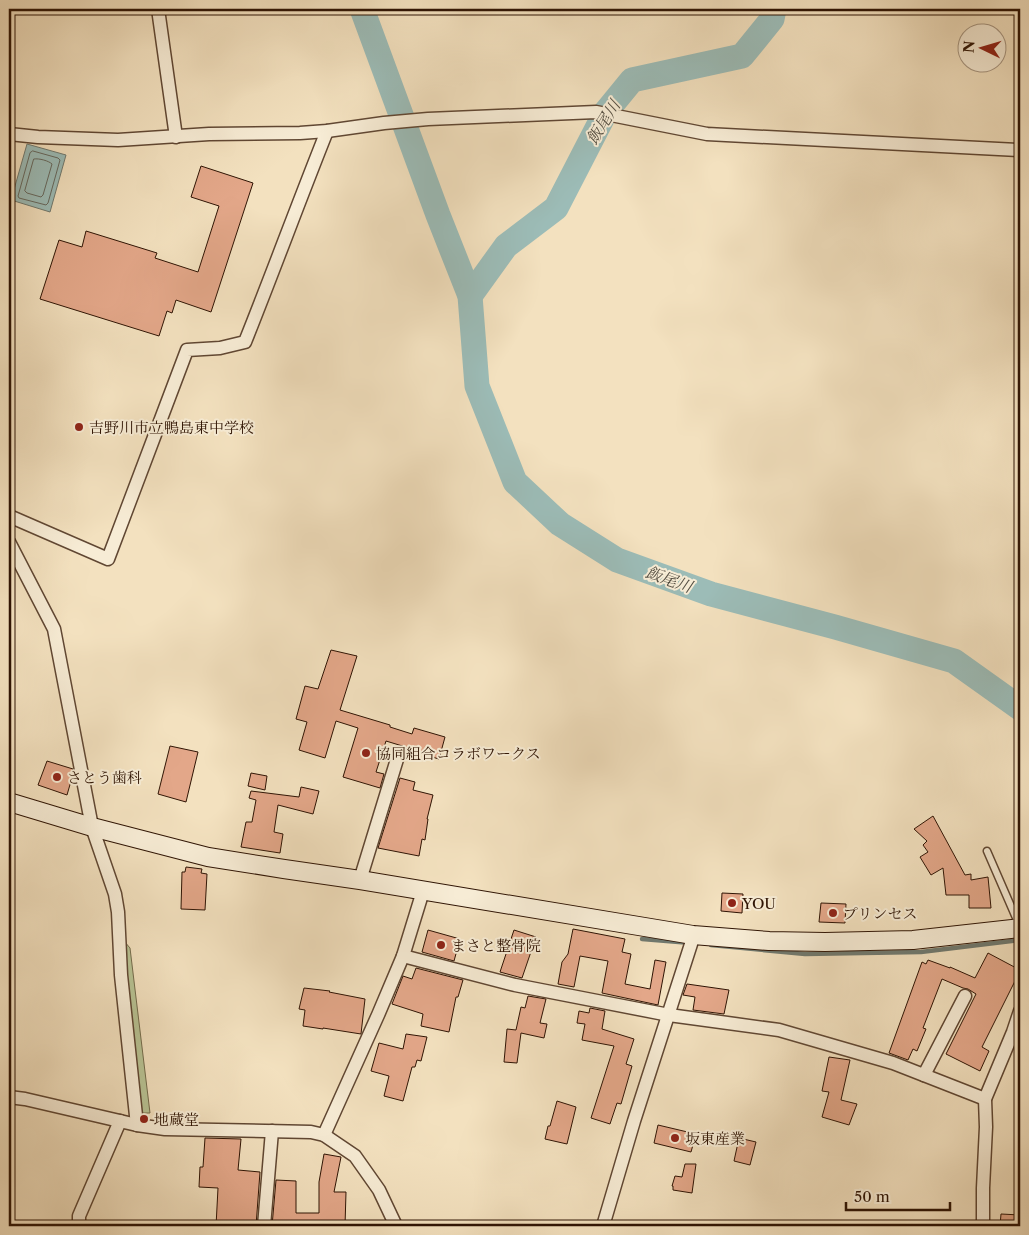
<svg xmlns="http://www.w3.org/2000/svg" width="1029" height="1235" viewBox="0 0 1029 1235" font-family="'Libre Caslon Text','Noto Serif JP',serif">
<style>
.green{fill:#b8c394;stroke:#746c4c}
.water{fill:#9cbcb7;stroke:#70796f}
.lines{fill:none;stroke-linecap:round;stroke-linejoin:round}
.shore{stroke:#66685e;stroke-width:1}
.stream{stroke:#70796f;stroke-width:4.5}
.river{stroke:#9cbcb7;stroke-width:25}
.building{fill:#e3a789;stroke:#2f1404}
.lane-casing{stroke:#604733;stroke-width:9}
.street-casing{stroke:#604733;stroke-width:15}
.secondary-casing{stroke:#2f1404;stroke-width:20}
.lane{stroke:#f7ecd5;stroke-width:6}
.street{stroke:#f7ecd5;stroke-width:12}
.secondary{stroke:#f7ecd5;stroke-width:18}
.poi-dot{fill:#8f2418;stroke:#f7ecd5;stroke-width:2}
.labels{text-anchor:middle;dominant-baseline:central;stroke-width:4;stroke-linejoin:round;paint-order:stroke}
.poi-label{font-size:15px;fill:#2f1404;stroke:#f7ecd5;text-anchor:start}
.water-label{font-size:16px;font-style:italic;fill:#554f43;stroke:#f7ecd5}
</style>
<rect width="100%" height="100%" fill="#f3e1bf"/>
<filter id="stains"><feTurbulence type="fractalNoise" baseFrequency=".004" numOctaves="4"/><feColorMatrix values="0 0 0 0 .2 0 0 0 0 .09 0 0 0 0 .02 0 0 0 .5 -.17"/></filter>
<radialGradient id="worn" r=".72"><stop offset=".6" stop-color="#630" stop-opacity="0"/><stop offset="1" stop-color="#630" stop-opacity=".3"/></radialGradient>
<polygon class="green" points="124,941 130,948 150,1113 141,1113 126,973"/>
<polygon class="water" points="27,144 66,155 50,212 11,200"/>
<g class="lines">
<g class="shore">
<polygon points="33,151 58,158 60,160 48,203 46,205 19,198 18,196 30,153"/>
<path d="M34,159c5,-1 15,2 18,5l-9,31 -2,2 -14,-4 -2,-2z"/>
</g>
<g class="stream">
<polyline points="642,939 691,943"/>
<polyline points="711,945 805,954 921,952 1020,940"/>
</g>
<g class="river">
<polyline points="362,9 438,215 470,296 477,386 515,482 560,524 617,560 711,594 835,627 954,661 1020,708"/>
<polyline points="470,296 506,246 556,208 605,113 632,80 742,56 772,19 774,9"/>
</g>
</g>
<g class="building">
<polygon points="201,166 253,183 211,312 176,300 172,313 167,311 159,336 40,299 59,240 82,247 86,231 157,253 155,258 198,272 219,206 191,197"/>
<polygon points="331,650 357,656 340,710 390,725 390,727 412,734 414,728 445,737 439,759 408,750 409,748 386,741 376,772 384,774 380,788 343,777 358,728 336,721 325,758 299,750 307,722 296,719 305,686 318,689"/>
<polygon points="170,746 198,752 186,802 158,794"/>
<polygon points="47,761 73,769 73,774 67,795 38,785"/>
<polygon points="251,773 267,776 265,790 248,786"/>
<polygon points="400,778 415,782 413,790 433,795 427,819 428,819 425,840 422,839 419,856 378,848"/>
<polygon points="301,787 319,791 313,814 278,805 274,832 283,834 280,853 241,847 246,822 252,822 256,800 249,798 251,791 299,797"/>
<polygon points="933,816 965,875 971,874 971,880 988,877 991,908 969,908 969,895 946,895 943,868 931,875 920,857 928,852 923,845 927,841 914,829"/>
<polygon points="186,867 202,869 201,873 207,874 205,910 181,909 182,872 185,872"/>
<polygon points="722,893 743,894 742,913 721,911"/>
<polygon points="821,903 846,904 845,923 819,922"/>
<polygon points="573,929 625,939 622,952 631,954 625,984 650,989 655,960 666,962 658,1005 602,993 608,961 580,956 574,987 558,984 562,962 568,954"/>
<polygon points="428,930 460,939 454,961 422,952"/>
<polygon points="514,930 536,937 522,978 500,972"/>
<polygon points="988,953 1020,970 1020,971 982,1047 989,1051 980,1071 946,1054 976,994 968,989 963,988 942,979 923,1028 926,1029 917,1051 913,1049 908,1060 889,1053 922,962 926,964 928,960 950,968 950,967 975,978"/>
<polygon points="416,968 463,980 458,997 456,997 449,1032 421,1026 423,1014 392,1004 403,976 412,979"/>
<polygon points="687,984 729,990 724,1014 693,1010 695,997 683,995"/>
<polygon points="304,988 330,991 329,992 365,999 361,1034 323,1028 323,1029 303,1026 305,1010 299,1009"/>
<polygon points="528,996 546,999 540,1023 547,1024 544,1038 521,1033 517,1063 504,1062 507,1029 516,1030 521,1007 525,1008"/>
<polygon points="590,1008 605,1011 602,1029 634,1039 626,1064 632,1066 621,1104 617,1103 610,1124 591,1118 614,1046 582,1040 585,1024 577,1023 579,1011 589,1013"/>
<polygon points="406,1034 427,1037 421,1061 417,1060 415,1067 412,1067 403,1101 384,1096 389,1076 371,1071 379,1043 403,1049"/>
<polygon points="829,1057 850,1060 841,1100 857,1104 849,1125 822,1117 829,1092 822,1091"/>
<polygon points="557,1101 576,1107 567,1144 545,1139 548,1126 550,1126"/>
<polygon points="658,1125 696,1134 691,1152 654,1143"/>
<polygon points="205,1138 241,1139 238,1170 260,1172 256,1226 216,1226 218,1188 199,1187 200,1167 203,1167"/>
<polygon points="739,1138 756,1142 750,1165 734,1161"/>
<polygon points="324,1154 341,1157 334,1192 346,1192 345,1226 272,1226 276,1180 296,1181 296,1213 319,1213 319,1182"/>
<polygon points="685,1164 696,1164 692,1193 673,1190 673,1186 672,1186 675,1176 682,1177"/>
<polygon points="1001,1214 1020,1215 1020,1226 1000,1226"/>
</g>
<g class="lines">
<g class="lane-casing">
<polyline id="lane" points="987,851 1020,927"/>
</g>
<g class="street-casing">
<g id="street">
<polyline points="158,9 176,137"/>
<polyline points="9,134 38,137 118,140 209,134 300,133 327,131 384,123 428,119 596,112 707,134 1020,150"/>
<path d="M9,516l99,43 79,-209 33,-2 25,-6c28,-70 54,-141 82,-211"/>
<polyline points="9,542 54,629 92,827 115,894 118,912 121,975 137,1125"/>
<polyline points="360,880 398,756"/>
<polyline points="403,956 515,985 669,1015 779,1030 893,1063 985,1099"/>
<polyline points="924,1075 965,996"/>
<polyline points="9,1097 25,1099 137,1125 165,1129 311,1132 324,1135 355,1156 379,1190 396,1226"/>
<polyline points="324,1135 378,1015 403,956 423,891"/>
<polyline points="79,1226 79,1216 120,1121"/>
<polyline points="264,1226 272,1131"/>
<polyline points="603,1226 634,1121 692,941 693,935"/>
<polyline points="983,1226 983,1188 986,1127 985,1099 1013,1032 1020,1011"/>
</g>
</g>
<g class="secondary-casing">
<polyline id="secondary" points="9,802 92,827 208,857 284,869 360,880 693,935 769,941 825,942 913,940 1020,928"/>
</g>
<use href="#lane" class="lane"/>
<use href="#street" class="street"/>
<use href="#secondary" class="secondary"/>
</g>
<g class="poi-dot">
<circle cx="79" cy="427" r="5"/>
<circle cx="366" cy="753" r="5"/>
<circle cx="57" cy="777" r="5"/>
<circle cx="732" cy="903" r="5"/>
<circle cx="833" cy="913" r="5"/>
<circle cx="441" cy="945" r="5"/>
<circle cx="144" cy="1119" r="5"/>
<circle cx="675" cy="1138" r="5"/>
</g>
<g class="labels">
<g class="poi-label">
<text x="89" y="427">吉野川市立鴨島東中学校</text>
<text x="376" y="753">協同組合コラボワークス</text>
<text x="67" y="777">さとう歯科</text>
<text x="742" y="903">YOU</text>
<text x="843" y="913">プリンセス</text>
<text x="451" y="945">まさと整骨院</text>
<text x="154" y="1119">地蔵堂</text>
<text x="685" y="1138">坂東産業</text>
</g>
<g class="water-label">
<text transform="translate(603 122) rotate(-58)">飯尾川</text>
<text transform="translate(669 579) rotate(20)">飯尾川</text>
</g>
</g>
<rect width="1029" height="1235" fill="none" stroke="#f3e1bf" stroke-width="30"/>
<rect x="10" y="10" width="1009" height="1215" fill="none" stroke="#2f1404" stroke-width="2.5"/>
<rect x="15" y="15" width="999" height="1205" fill="none" stroke="#2f1404"/>
<g transform="translate(982 48) rotate(275)"><circle r="24" fill="#f7ecd5" stroke="#a79681"/>
<path d="M0-4L9 19L0 12L-9 19Z" fill="#8f2418"/>
<text y="-8" font-size="14" font-weight="bold" text-anchor="middle" fill="#2f1404">N</text>
</g>
<path d="M846 1202v8h104v-8" fill="none" stroke="#2f1404" stroke-width="2.5"/>
<text x="854" y="1202" font-size="15" fill="#2f1404" stroke="#f7ecd5" stroke-width="4" paint-order="stroke">50 m</text>
<rect width="100%" height="100%" filter="url(#stains)"/>
<rect width="100%" height="100%" fill="url(#worn)"/>
</svg>
